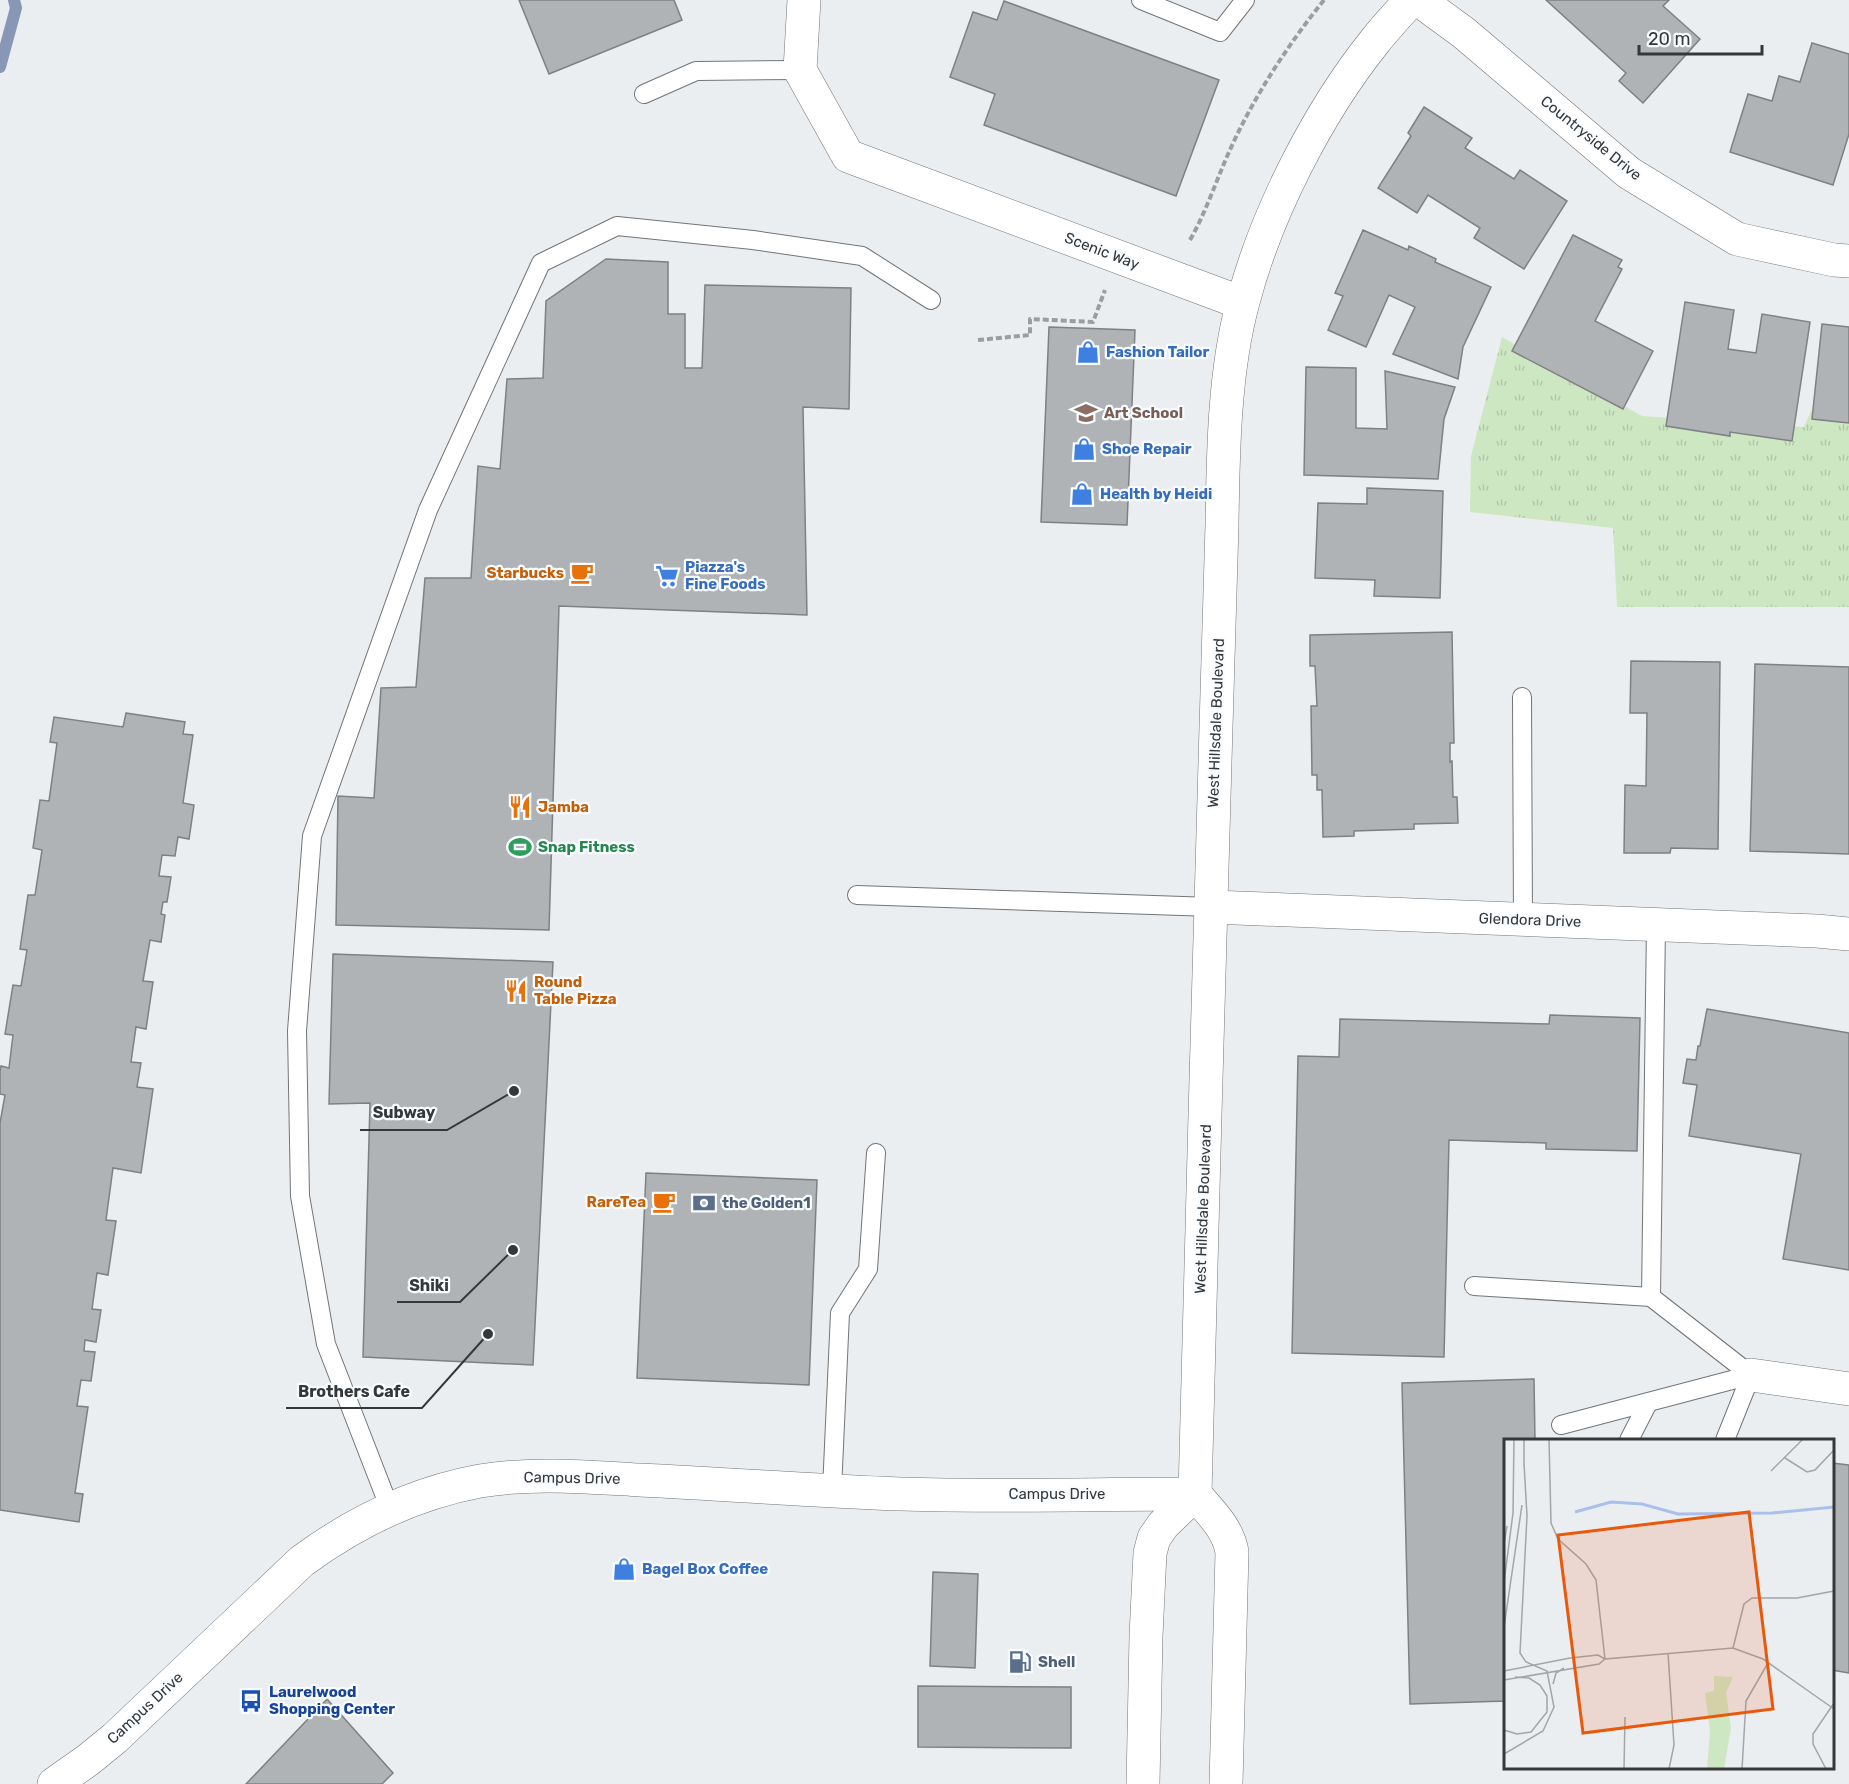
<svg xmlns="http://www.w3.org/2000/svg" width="1849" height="1784" viewBox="0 0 1849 1784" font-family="Rubik,sans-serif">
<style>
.grass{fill:url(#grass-tufts)}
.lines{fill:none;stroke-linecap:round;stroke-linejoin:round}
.stream{stroke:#8797b5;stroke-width:12}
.building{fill:#b0b3b6;stroke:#7e8083;stroke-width:1.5}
.service-casing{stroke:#727577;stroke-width:20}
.minor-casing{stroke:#727577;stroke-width:34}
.tertiary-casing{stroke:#727577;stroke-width:34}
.secondary-casing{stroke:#727577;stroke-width:34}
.path{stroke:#9b9d9f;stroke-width:4;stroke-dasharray:6 3;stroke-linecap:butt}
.service{stroke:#fff;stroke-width:18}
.minor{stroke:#fff;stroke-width:33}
.tertiary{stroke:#fff;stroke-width:33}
.secondary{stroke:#fff;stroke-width:33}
.labels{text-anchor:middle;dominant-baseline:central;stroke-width:4.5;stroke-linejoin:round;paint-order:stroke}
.street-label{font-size:15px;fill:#363738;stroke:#f9fcff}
.shop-label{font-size:15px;font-weight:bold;fill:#366cbe;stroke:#f9fcff;text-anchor:start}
.education-label{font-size:15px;font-weight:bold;fill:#785e54;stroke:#f9fcff;text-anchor:start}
.food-label{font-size:15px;font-weight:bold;fill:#c56008;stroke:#f9fcff;text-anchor:end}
.leisure-label{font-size:15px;font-weight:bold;fill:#27864d;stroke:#f9fcff;text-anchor:start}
.service-label{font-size:15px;font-weight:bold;fill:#4e5e75;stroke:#f9fcff;text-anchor:start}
.transit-label{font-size:15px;font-weight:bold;fill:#164399;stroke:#f9fcff;text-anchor:start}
.inset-river{fill:none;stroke:#aac0ea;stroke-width:3}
.inset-road{fill:none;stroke:#a3a5a7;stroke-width:1.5}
.view{fill:#e8590c;fill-opacity:0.15;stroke:#e8590c;stroke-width:3}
.inset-edge{fill:none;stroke:#363738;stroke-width:3}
.leader{fill:none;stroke:#363738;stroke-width:2}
.callout-dot{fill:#363738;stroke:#f9fcff;stroke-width:2}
.callout-label{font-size:16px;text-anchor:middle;font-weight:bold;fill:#363738;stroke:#f9fcff;stroke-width:4.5;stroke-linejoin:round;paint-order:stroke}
</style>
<defs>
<pattern id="grass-tufts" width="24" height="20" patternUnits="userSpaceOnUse" patternTransform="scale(1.5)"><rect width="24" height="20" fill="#cee7c3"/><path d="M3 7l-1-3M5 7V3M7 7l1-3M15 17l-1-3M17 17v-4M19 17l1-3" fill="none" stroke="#b2c7a8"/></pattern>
</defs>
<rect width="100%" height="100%" fill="#ebeef1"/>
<polygon class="grass" points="1502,337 1642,416 1804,427 1811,411 1849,411 1849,607 1617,607 1613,528 1470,512 1471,456"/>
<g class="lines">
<polyline class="stream" points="0,67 16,8 14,0"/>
</g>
<g class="building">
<polygon points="519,0 674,0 682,20 549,74"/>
<polygon points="1546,0 1669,0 1663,6 1700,39 1643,103 1619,81 1626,73"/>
<polygon points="1004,1 1219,80 1176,196 984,125 995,94 950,77 973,12 997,20"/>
<polygon points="1812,43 1849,54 1849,134 1833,185 1730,152 1748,94 1772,101 1779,76 1800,82"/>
<polygon points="1424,107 1472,138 1465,148 1514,179 1520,170 1567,201 1524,269 1474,238 1480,228 1428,195 1417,213 1378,188 1411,136 1408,133"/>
<polygon points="1363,230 1408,250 1409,246 1436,259 1435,262 1491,287 1463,347 1458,379 1393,354 1415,307 1389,295 1366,347 1328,330 1343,296 1335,293"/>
<polygon points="1573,235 1622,260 1618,267 1622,269 1595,321 1653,351 1623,409 1512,351"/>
<polygon points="606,259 668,262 668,314 685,314 685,368 702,368 705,285 851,288 849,409 803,407 807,615 559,606 549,930 336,925 338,796 374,798 381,688 416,687 425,578 471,578 478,466 500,469 507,379 543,378 546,301"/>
<polygon points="1685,302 1734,310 1728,349 1756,353 1762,314 1810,322 1792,441 1730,432 1730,436 1666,426"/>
<polygon points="1822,324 1849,327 1849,423 1812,419"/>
<polygon points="1049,327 1135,330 1127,525 1041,522"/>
<polygon points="1306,367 1356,368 1356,428 1387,429 1385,371 1455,387 1444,419 1438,479 1304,475"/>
<polygon points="1367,488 1443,491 1440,598 1374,596 1375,580 1315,578 1318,503 1367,504"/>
<polygon points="1452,632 1454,743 1450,743 1450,762 1452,761 1453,797 1457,797 1458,823 1414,824 1414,829 1354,831 1354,836 1323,837 1322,790 1317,790 1317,775 1312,775 1311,706 1317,706 1315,666 1310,666 1310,635"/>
<polygon points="1631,661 1720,662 1718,849 1671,848 1670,853 1624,853 1625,785 1646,786 1647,713 1630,713"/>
<polygon points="1755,664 1849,667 1849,854 1750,851"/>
<polygon points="126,713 185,722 183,734 193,735 183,803 194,805 189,839 178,837 175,856 162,855 159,876 171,877 167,902 163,902 161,914 165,915 161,942 150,940 143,981 153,982 146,1029 136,1027 131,1062 141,1063 137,1087 153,1089 141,1173 113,1168 106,1220 116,1221 108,1275 97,1273 92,1309 101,1310 96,1342 85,1340 84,1351 95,1352 91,1381 81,1380 77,1406 88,1407 75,1493 83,1494 79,1522 0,1510 0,1123 5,1095 0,1094 0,1071 1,1066 9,1068 13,1035 5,1034 13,985 21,986 27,950 20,949 28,895 35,895 42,850 33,848 40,800 49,801 57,743 50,742 54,717 123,727"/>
<polygon points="333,954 553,962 533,1365 363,1357 370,1103 329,1104"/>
<polygon points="1707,1009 1849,1033 1849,1270 1783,1259 1801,1154 1689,1136 1697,1085 1683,1083 1687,1059 1696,1060 1698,1046 1700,1046"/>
<polygon points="1550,1015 1640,1018 1637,1151 1546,1149 1546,1143 1449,1140 1444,1357 1292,1353 1298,1056 1339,1057 1340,1019 1549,1024"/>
<polygon points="646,1173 817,1180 809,1385 637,1378"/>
<polygon points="1534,1379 1535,1440 1506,1440 1506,1701 1410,1704 1402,1383"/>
<polygon points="1832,1463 1849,1465 1849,1673 1832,1670"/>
<polygon points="933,1572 978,1574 975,1668 930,1666"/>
<polygon points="918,1686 1071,1687 1071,1748 918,1747"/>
<polygon points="327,1699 393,1773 382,1784 246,1784"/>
</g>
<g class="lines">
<g class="service-casing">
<g id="service">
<polyline points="1141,0 1220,32 1245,0"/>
<polyline points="644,94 696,71 800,70"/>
<polyline points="1522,697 1523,920"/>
<polyline points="857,895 1212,907"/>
<polyline points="1474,1286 1651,1297 1656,925"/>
<polyline points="1651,1297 1751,1375"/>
<polyline points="1561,1425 1751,1375"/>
<polyline points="1629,1440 1648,1403"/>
<polyline points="1725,1440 1751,1375"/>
<polyline points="832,1490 840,1313 868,1269 876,1153"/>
<polyline points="390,1509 326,1344 300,1196 297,1031 312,836 428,510 541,263 617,226 753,240 862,256 931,300"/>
</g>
</g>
<g class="minor-casing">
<g id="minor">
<polyline points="804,0 800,70 848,156 1242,303"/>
<polyline points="1419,0 1464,33 1629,173 1737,239 1834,260 1849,261"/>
<polyline points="1751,1375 1849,1389"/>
<path d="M54,1784l34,-24 27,-22 187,-177c53,-39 113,-68 178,-80 53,-9 108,-4 160,-1 87,4 174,11 261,14 98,3 196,0 294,0"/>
</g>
</g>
<g class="tertiary-casing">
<polyline id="tertiary" points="1212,907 1817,931 1849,934"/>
</g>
<g class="secondary-casing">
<g id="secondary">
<polyline points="1143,1784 1146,1636 1150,1553 1154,1538 1163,1525 1195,1494"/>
<path d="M1226,1784l6,-232c-4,-24 -22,-40 -37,-58 6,-256 14,-511 21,-767 2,-67 4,-134 6,-202 1,-71 2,-154 21,-223 23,-88 75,-190 132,-261 11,-14 24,-28 36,-41"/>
</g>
</g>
<g class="path">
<path d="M1190,240c16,-28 26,-59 39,-88 24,-54 58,-106 95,-152"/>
<polyline points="978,340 1030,335 1030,319 1093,322 1105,290"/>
</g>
<use href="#service" class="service"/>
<use href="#minor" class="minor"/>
<use href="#tertiary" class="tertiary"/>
<use href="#secondary" class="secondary"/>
</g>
<defs>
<g id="shop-bare" transform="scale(1.8)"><path d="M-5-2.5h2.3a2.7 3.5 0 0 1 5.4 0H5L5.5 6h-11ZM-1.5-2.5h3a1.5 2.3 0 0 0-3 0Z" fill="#3f7fe0" stroke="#f9fcff" stroke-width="2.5" paint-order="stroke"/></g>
<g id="school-bare" transform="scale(1.8)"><path d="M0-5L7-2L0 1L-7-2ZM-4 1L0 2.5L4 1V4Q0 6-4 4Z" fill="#8d6e63" stroke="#f9fcff" stroke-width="2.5" paint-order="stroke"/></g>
<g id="cafe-bare" transform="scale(1.8)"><path d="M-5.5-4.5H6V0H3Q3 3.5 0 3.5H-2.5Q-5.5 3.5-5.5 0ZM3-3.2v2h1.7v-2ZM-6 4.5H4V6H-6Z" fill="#e8710a" stroke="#f9fcff" stroke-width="2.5" paint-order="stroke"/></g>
<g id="supermarket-bare" transform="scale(1.8)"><path d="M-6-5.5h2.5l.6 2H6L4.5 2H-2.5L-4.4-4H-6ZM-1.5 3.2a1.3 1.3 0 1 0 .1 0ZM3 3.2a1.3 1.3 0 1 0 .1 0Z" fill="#3f7fe0" stroke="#f9fcff" stroke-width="2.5" paint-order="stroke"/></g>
<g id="restaurant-bare" transform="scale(1.8)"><path d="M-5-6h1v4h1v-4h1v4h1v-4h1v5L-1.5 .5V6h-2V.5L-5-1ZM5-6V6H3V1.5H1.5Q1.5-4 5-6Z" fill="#e8710a" stroke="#f9fcff" stroke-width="2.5" paint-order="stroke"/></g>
<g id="stadium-bare" transform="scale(1.8)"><path d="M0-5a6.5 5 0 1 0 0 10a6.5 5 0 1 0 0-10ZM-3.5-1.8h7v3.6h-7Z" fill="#2e9e5b" stroke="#f9fcff" stroke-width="2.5" paint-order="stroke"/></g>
<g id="bank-bare" transform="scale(1.8)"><path d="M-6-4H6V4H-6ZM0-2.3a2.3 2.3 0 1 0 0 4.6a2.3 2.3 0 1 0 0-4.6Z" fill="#5c6f8a" stroke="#f9fcff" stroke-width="2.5" paint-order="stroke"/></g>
<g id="fuel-bare" transform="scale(1.8)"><path d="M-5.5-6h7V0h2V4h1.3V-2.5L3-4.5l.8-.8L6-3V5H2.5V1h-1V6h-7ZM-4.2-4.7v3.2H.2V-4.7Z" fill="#5c6f8a" stroke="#f9fcff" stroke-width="2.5" paint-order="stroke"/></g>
<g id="bus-bare" transform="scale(1.8)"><path d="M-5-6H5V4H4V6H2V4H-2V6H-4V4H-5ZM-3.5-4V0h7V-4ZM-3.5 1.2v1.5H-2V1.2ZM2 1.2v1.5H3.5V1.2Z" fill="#1a4fb4" stroke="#f9fcff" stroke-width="2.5" paint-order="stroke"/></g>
</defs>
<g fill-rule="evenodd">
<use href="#shop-bare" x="1088" y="352"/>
<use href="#school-bare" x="1086" y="413"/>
<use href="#shop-bare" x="1084" y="449"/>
<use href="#shop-bare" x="1082" y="494"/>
<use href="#cafe-bare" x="582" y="573"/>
<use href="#supermarket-bare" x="667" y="576"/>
<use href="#restaurant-bare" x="520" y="807"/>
<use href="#stadium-bare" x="520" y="847"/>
<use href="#restaurant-bare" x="516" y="991"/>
<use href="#cafe-bare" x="664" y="1202"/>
<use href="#bank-bare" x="704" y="1203"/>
<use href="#shop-bare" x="624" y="1569"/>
<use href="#fuel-bare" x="1020" y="1662"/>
<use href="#bus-bare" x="251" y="1701"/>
</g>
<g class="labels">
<g class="street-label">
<text transform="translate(1591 138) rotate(39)">Countryside Drive</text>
<text transform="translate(1102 251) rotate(21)">Scenic Way</text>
<text transform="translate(1216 723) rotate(-88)">West Hillsdale Boulevard</text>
<text transform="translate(1530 920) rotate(2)">Glendora Drive</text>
<text transform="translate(1203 1209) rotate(-88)">West Hillsdale Boulevard</text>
<text transform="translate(572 1478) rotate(1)">Campus Drive</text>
<text x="1057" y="1494">Campus Drive</text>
<text transform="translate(145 1708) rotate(-43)">Campus Drive</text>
</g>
<g class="shop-label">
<text x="1106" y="352">Fashion Tailor</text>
<text x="1102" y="449">Shoe Repair</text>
<text x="1100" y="494">Health by Heidi</text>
<text x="685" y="567">Piazza's<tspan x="685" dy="17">Fine Foods</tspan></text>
<text x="642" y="1569">Bagel Box Coffee</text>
</g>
<g class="education-label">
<text x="1104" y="413">Art School</text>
</g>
<g class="food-label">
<text x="564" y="573">Starbucks</text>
<text x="538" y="807" text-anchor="start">Jamba</text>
<text x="534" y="982" text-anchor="start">Round<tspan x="534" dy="17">Table Pizza</tspan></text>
<text x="646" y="1202">RareTea</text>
</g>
<g class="leisure-label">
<text x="538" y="847">Snap Fitness</text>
</g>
<g class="service-label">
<text x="722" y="1203">the Golden1</text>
<text x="1038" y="1662">Shell</text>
</g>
<g class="transit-label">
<text x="269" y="1692">Laurelwood<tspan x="269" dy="17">Shopping Center</tspan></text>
</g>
</g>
<g transform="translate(1504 1439)">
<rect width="330" height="330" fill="#ebeef1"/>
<path d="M210,237l19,1 -7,16 5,35 -7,41h-17l3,-38 -5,-38 9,-2z" fill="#cee7c3"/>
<path class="inset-river" d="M71,73l36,-10 31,2 36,10 94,-1 62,-6"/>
<path class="inset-road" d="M20,0v28M45,0l2,84 7,16 28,25 10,16 9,79M281,19l22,14 8,-2 19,-20M267,32l32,-32M0,105l3,-18M0,143l9,-69 1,-74M0,188l18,-122M229,209l11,-44 8,-6h45l37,-7M164,214l6,92 -5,24M0,232l66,-13 28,-3 7,4M0,241l95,-16 6,-5 128,-11 30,11 71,50M49,245l3,-11 8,-5M0,291l13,4 14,-2 16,-20v-16l-7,-11 -11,-7 -14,-1M0,315l39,-23 11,-24 -7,-36 -21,-9 -6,-9 7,-137 -3,-53M120,330l1,-52M238,330l4,-68 22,-38M322,330l-13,-25v-10l21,-31"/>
<path class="view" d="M245,73l24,197 -190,24 -25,-198z"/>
<rect width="330" height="330" class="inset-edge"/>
</g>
<path class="leader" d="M514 1091L447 1130H360M513 1250L460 1302H397M488 1334L422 1408H286"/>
<g class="callout-dot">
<circle cx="514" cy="1091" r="6"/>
<circle cx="513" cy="1250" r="6"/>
<circle cx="488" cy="1334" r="6"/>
</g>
<g class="callout-label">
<text x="404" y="1118">Subway</text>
<text x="429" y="1291">Shiki</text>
<text x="354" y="1397">Brothers Cafe</text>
</g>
<path d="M1639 45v9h123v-9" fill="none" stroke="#363738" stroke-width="3"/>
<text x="1648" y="45" font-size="18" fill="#363738" stroke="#f9fcff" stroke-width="4.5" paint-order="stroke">20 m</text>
</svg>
